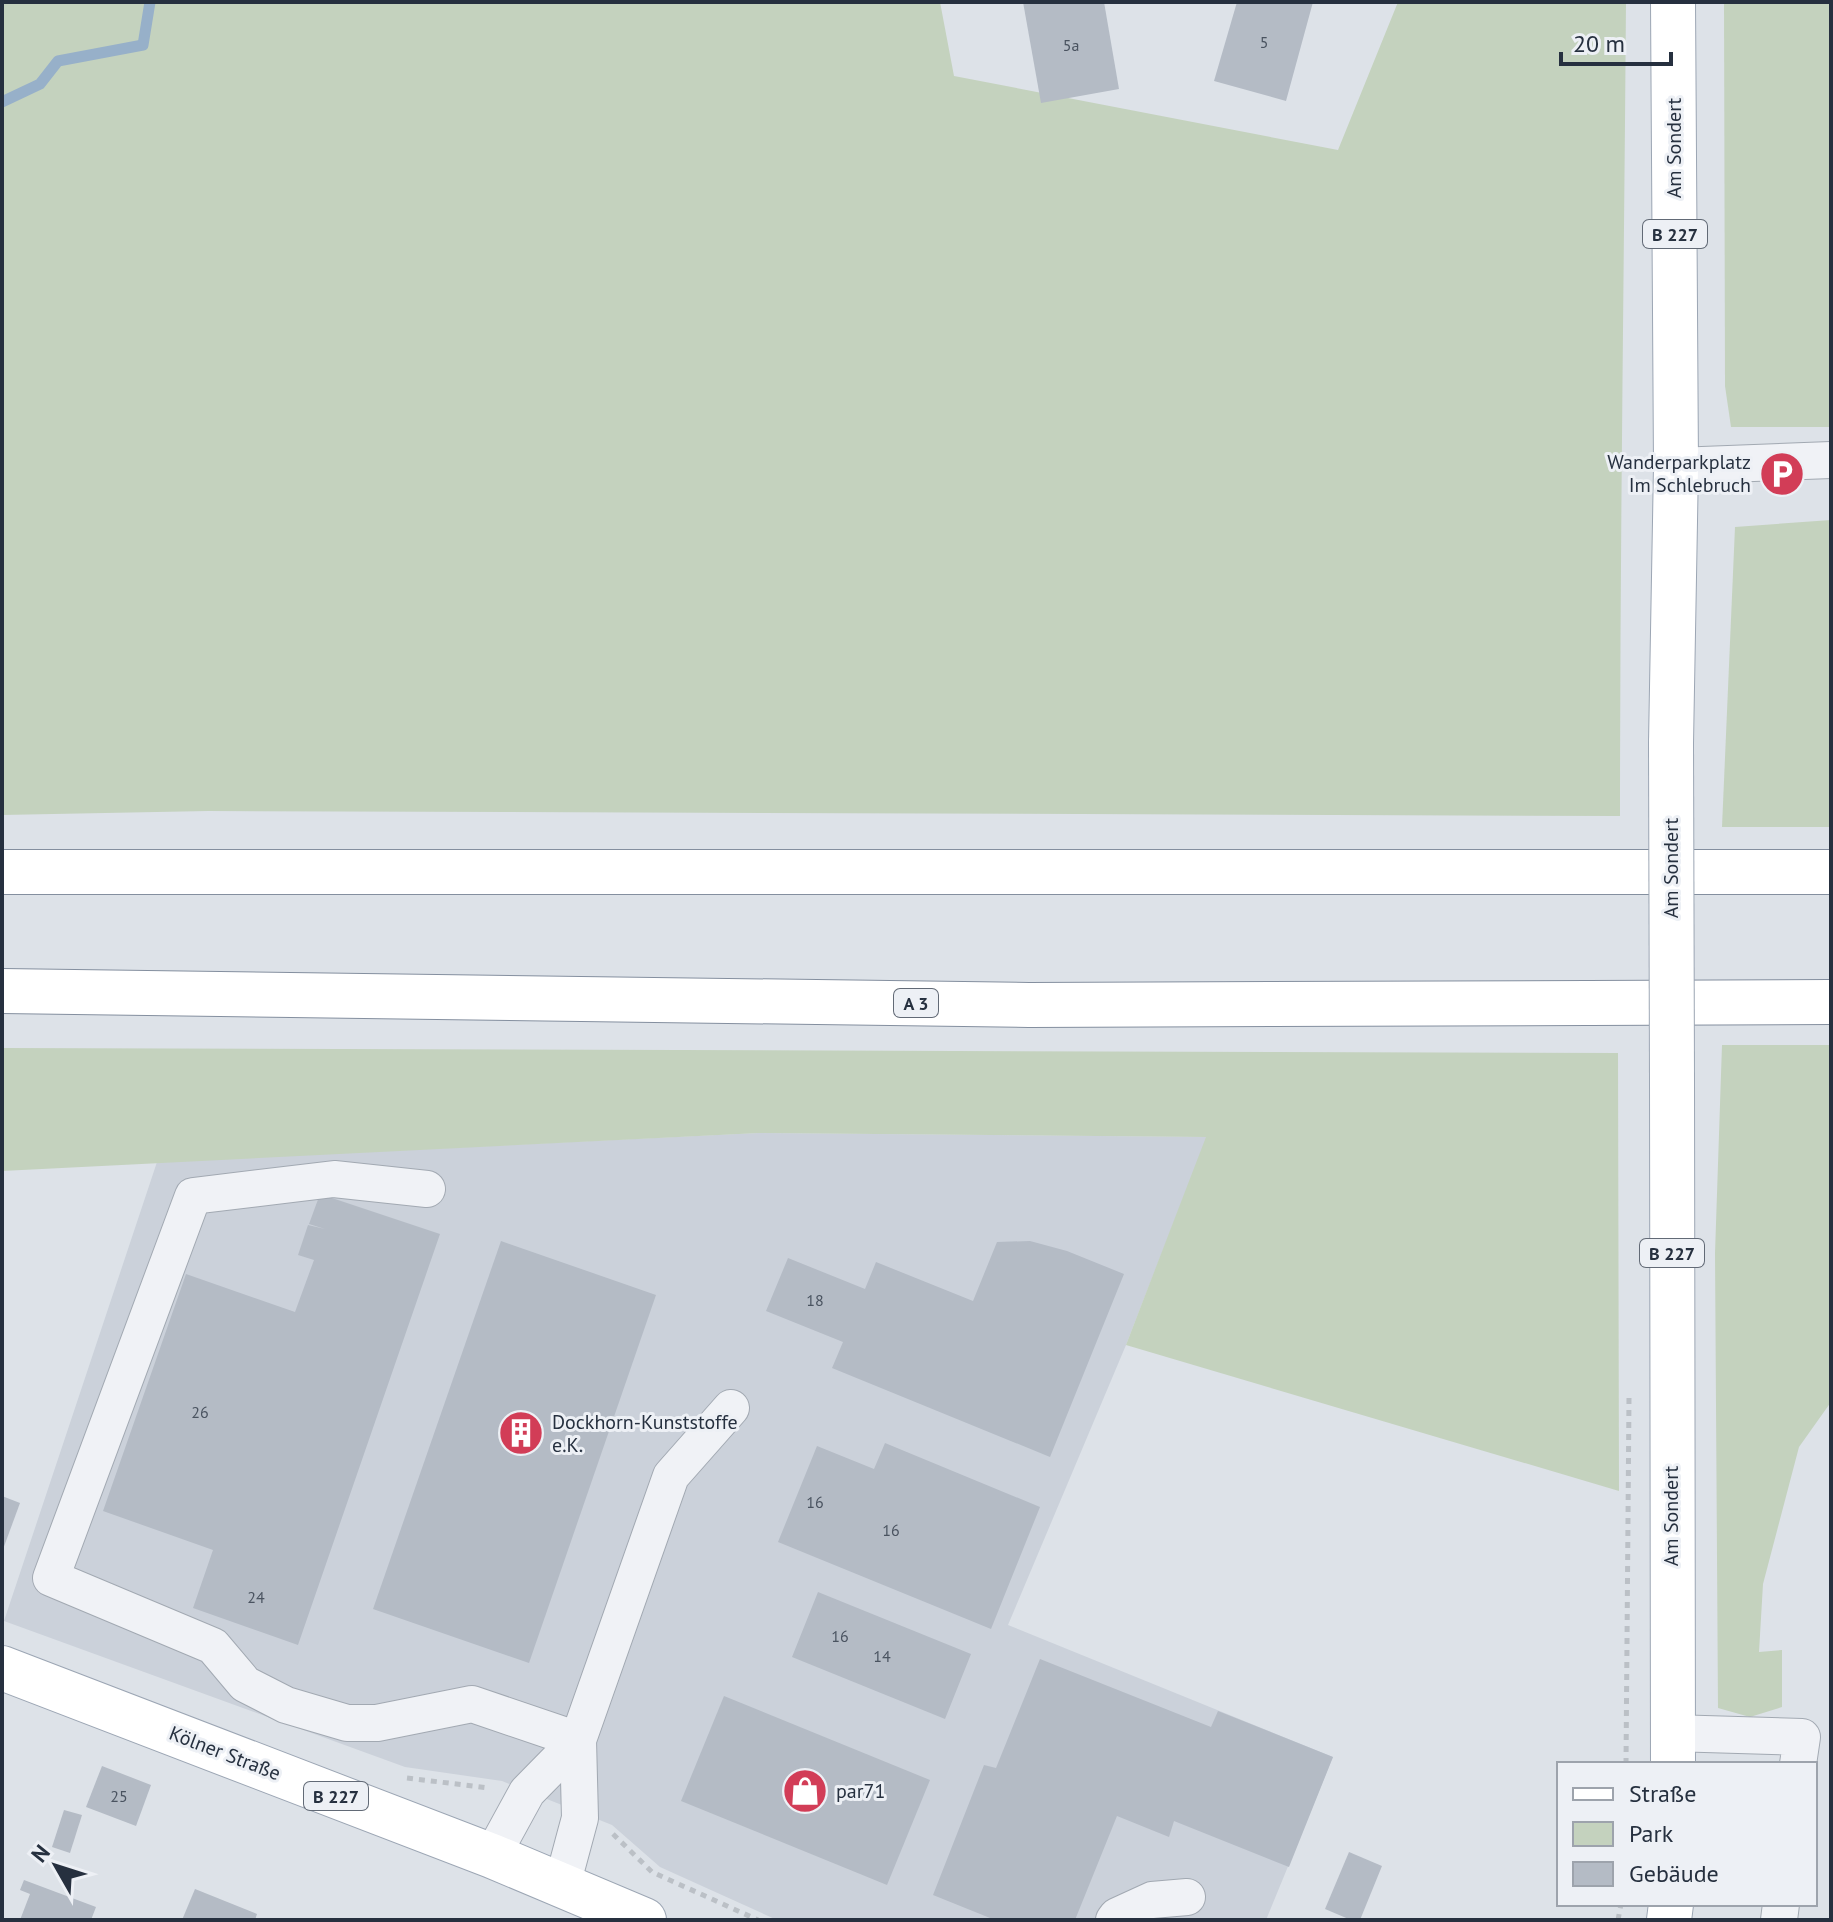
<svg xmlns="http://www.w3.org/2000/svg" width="1833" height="1922" viewBox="0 0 1833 1922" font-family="'PT Sans',sans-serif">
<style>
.built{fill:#cbd1da}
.green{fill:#c4d2be}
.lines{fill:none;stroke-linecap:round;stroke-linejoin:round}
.stream{stroke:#97b0c9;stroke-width:11}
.building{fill:#b4bbc5}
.minor-casing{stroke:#a2a9b2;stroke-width:38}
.major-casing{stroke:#9ca6b4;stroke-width:46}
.highway-casing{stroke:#848f9f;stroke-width:46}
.path{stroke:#bbc0c6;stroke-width:5;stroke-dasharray:6 6;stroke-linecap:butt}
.minor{stroke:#f0f2f6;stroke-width:36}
.major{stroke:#fff;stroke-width:44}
.highway{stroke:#fff;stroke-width:44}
.major-bridge-casing{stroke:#9ca6b4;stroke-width:46;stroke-linecap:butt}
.major-bridge{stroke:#fff;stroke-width:44}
.labels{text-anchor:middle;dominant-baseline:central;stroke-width:6;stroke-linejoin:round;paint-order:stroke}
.number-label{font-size:16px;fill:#4a5360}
.shield{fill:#edf0f5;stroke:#626a76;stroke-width:2}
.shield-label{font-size:18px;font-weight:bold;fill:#26303f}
.street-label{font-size:20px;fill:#26303f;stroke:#edf0f5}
.poi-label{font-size:20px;fill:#26303f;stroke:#edf0f5;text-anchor:start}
</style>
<rect width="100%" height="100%" fill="#dde2e8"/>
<polygon class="built" points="759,1133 1207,1137 1126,1345 1008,1625 1333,1757 1266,1920 777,1920 660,1867 612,1825 502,1781 405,1767 4,1621 157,1162"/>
<g class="green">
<path d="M2,2h938l14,74 384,74 60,-148h228c-2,271 -6,543 -6,814l-1412,-5 -206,4z"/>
<polygon points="1724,2 1831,2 1831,427 1731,427 1725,386"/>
<polygon points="1831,520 1831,827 1722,827 1735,527"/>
<polygon points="1722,1045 1831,1045 1831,1402 1799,1447 1763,1584 1759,1652 1782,1650 1782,1707 1750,1717 1718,1708 1715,1253"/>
<polygon points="2,1048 1618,1053 1619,1491 1126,1345 1206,1137 759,1133 2,1171"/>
</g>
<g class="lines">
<polyline class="stream" points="2,102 40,84 58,61 143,45 150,2"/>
</g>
<g class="building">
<polygon points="1023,2 1104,2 1119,89 1041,103"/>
<polygon points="1237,2 1313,2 1286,101 1214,81"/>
<polygon points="320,1194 440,1234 298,1645 193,1608 213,1550 103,1511 186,1274 295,1312 314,1260 298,1255 308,1225 325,1229 309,1224"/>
<polygon points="501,1241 656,1295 529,1663 373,1609"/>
<polygon points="1030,1241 1067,1251 1124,1274 1050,1457 832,1368 843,1342 766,1311 788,1258 865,1289 876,1262 973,1301 997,1242"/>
<polygon points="885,1443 1040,1507 991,1629 778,1542 817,1446 874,1469"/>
<polygon points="2,1496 20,1503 2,1552"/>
<polygon points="818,1592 971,1654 945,1719 792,1657"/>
<polygon points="1040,1659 1211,1727 1218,1711 1333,1757 1289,1867 1174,1821 1169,1837 1117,1816 1075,1920 995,1920 933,1895 984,1765 996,1768"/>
<polygon points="724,1696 930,1780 887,1885 681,1801"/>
<polygon points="102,1766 151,1785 136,1826 86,1807"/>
<polygon points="64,1810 82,1815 70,1853 52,1847"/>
<polygon points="1349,1852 1382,1866 1360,1920 1351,1920 1325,1909"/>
<polygon points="24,1880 96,1907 91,1920 20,1920 30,1894 20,1890"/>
<polygon points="195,1889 257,1914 255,1920 182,1920"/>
</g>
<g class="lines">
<g class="minor-casing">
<g id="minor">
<polyline points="1676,466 1831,460"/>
<polyline points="427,1189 334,1179 193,1196 51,1578 213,1646 245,1684 286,1705 347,1723 377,1723 472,1704 578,1740"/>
<polyline points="1671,1733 1802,1737 1798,1764"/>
<polyline points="492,1856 527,1792 578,1740"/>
<polyline points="562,1885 580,1818 578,1740 671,1476 731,1408"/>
<polyline points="1114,1920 1117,1916 1152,1900 1187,1897"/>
<polyline points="1779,1920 1781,1904"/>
</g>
</g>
<g class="major-casing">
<g id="major">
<polyline points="1671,743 1676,466 1673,2"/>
<polyline points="1672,1081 1673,1764"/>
<polyline points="2,1668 492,1856 644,1920"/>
<polyline points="1669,1920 1671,1904"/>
</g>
</g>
<g class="highway-casing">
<g id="highway">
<polyline points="2,872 1831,872"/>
<polyline points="2,991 1029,1005 1831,1002"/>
</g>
</g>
<g class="path">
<polyline points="1626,1764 1629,1397"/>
<polyline points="407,1778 489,1788"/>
<polyline points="613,1834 652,1872 758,1920"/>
<polyline points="1618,1920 1621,1904"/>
</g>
<use href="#minor" class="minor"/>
<use href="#major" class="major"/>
<use href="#highway" class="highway"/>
<g class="major-bridge-casing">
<polyline id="major-bridge" points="1671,743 1672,1081"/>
</g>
<use href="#major-bridge" class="major-bridge"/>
</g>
<defs>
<g id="parking-disc" transform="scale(2.3)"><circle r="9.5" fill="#d23d57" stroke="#edf0f5"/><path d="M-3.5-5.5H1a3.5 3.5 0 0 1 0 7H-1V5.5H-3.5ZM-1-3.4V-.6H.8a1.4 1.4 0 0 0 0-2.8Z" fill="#fff"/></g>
<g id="building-disc" transform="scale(2.3)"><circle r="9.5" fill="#d23d57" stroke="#edf0f5"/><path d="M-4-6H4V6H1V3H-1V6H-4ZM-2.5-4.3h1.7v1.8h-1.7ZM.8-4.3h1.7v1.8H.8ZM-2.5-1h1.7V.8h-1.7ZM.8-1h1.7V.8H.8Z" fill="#fff"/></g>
<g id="shop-disc" transform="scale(2.3)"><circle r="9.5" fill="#d23d57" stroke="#edf0f5"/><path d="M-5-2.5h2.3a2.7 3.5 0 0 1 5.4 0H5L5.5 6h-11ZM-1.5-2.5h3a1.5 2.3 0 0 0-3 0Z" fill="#fff"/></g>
</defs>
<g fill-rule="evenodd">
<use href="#parking-disc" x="1782" y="474"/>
<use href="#building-disc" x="521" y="1433"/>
<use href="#shop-disc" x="805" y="1791"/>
</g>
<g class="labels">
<g class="number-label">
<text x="1264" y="42">5</text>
<text x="1071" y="45">5a</text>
<text x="815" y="1300">18</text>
<text x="200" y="1412">26</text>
<text x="815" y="1502">16</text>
<text x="891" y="1530">16</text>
<text x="256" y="1597">24</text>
<text x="840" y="1636">16</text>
<text x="882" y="1656">14</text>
<text x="119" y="1796">25</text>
</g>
<g class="shield">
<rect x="1643" y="220" width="64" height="28" rx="6"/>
<rect x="894" y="989" width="44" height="28" rx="6"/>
<rect x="1640" y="1239" width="64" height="28" rx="6"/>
<rect x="304" y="1782" width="64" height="28" rx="6"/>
</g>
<g class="shield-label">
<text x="1675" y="234">B 227</text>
<text x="916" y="1003">A 3</text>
<text x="1672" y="1253">B 227</text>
<text x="336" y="1796">B 227</text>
</g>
<g class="street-label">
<text transform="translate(1674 148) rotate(-90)">Am Sondert</text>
<text transform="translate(1671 868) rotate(-90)">Am Sondert</text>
<text transform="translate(1671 1516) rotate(-90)">Am Sondert</text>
<text transform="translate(225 1753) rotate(21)">Kölner Straße</text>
</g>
<g class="poi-label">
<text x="1751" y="462" text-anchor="end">Wanderparkplatz<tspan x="1751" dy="23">Im Schlebruch</tspan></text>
<text x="552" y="1422">Dockhorn-Kunststoffe<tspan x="552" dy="23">e.K.</tspan></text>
<text x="836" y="1791">par71</text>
</g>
</g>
<rect width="1833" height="1922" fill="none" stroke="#26303f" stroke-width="8"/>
<rect x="1557" y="1762" width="260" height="144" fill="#edf0f5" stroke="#9da3ac" stroke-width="2"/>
<rect x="1573" y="1788" width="40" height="12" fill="#ffffff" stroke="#9da3ac" stroke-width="2"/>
<text x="1629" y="1802" font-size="24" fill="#26303f">Straße</text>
<rect x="1573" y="1822" width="40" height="24" fill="#c4d2be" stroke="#9da3ac" stroke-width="2"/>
<text x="1629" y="1842" font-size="24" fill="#26303f">Park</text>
<rect x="1573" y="1862" width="40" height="24" fill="#b4bbc5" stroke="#9da3ac" stroke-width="2"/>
<text x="1629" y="1882" font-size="24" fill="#26303f">Gebäude</text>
<g transform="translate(56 1866) rotate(309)" stroke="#edf0f5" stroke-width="6" paint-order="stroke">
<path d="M0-6L14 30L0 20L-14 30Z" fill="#26303f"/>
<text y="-12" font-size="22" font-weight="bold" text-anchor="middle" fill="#26303f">N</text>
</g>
<path d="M1561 52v12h110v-12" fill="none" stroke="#26303f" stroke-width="4"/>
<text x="1573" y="52" font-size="24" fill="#26303f" stroke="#edf0f5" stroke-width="6" paint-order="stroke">20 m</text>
</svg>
